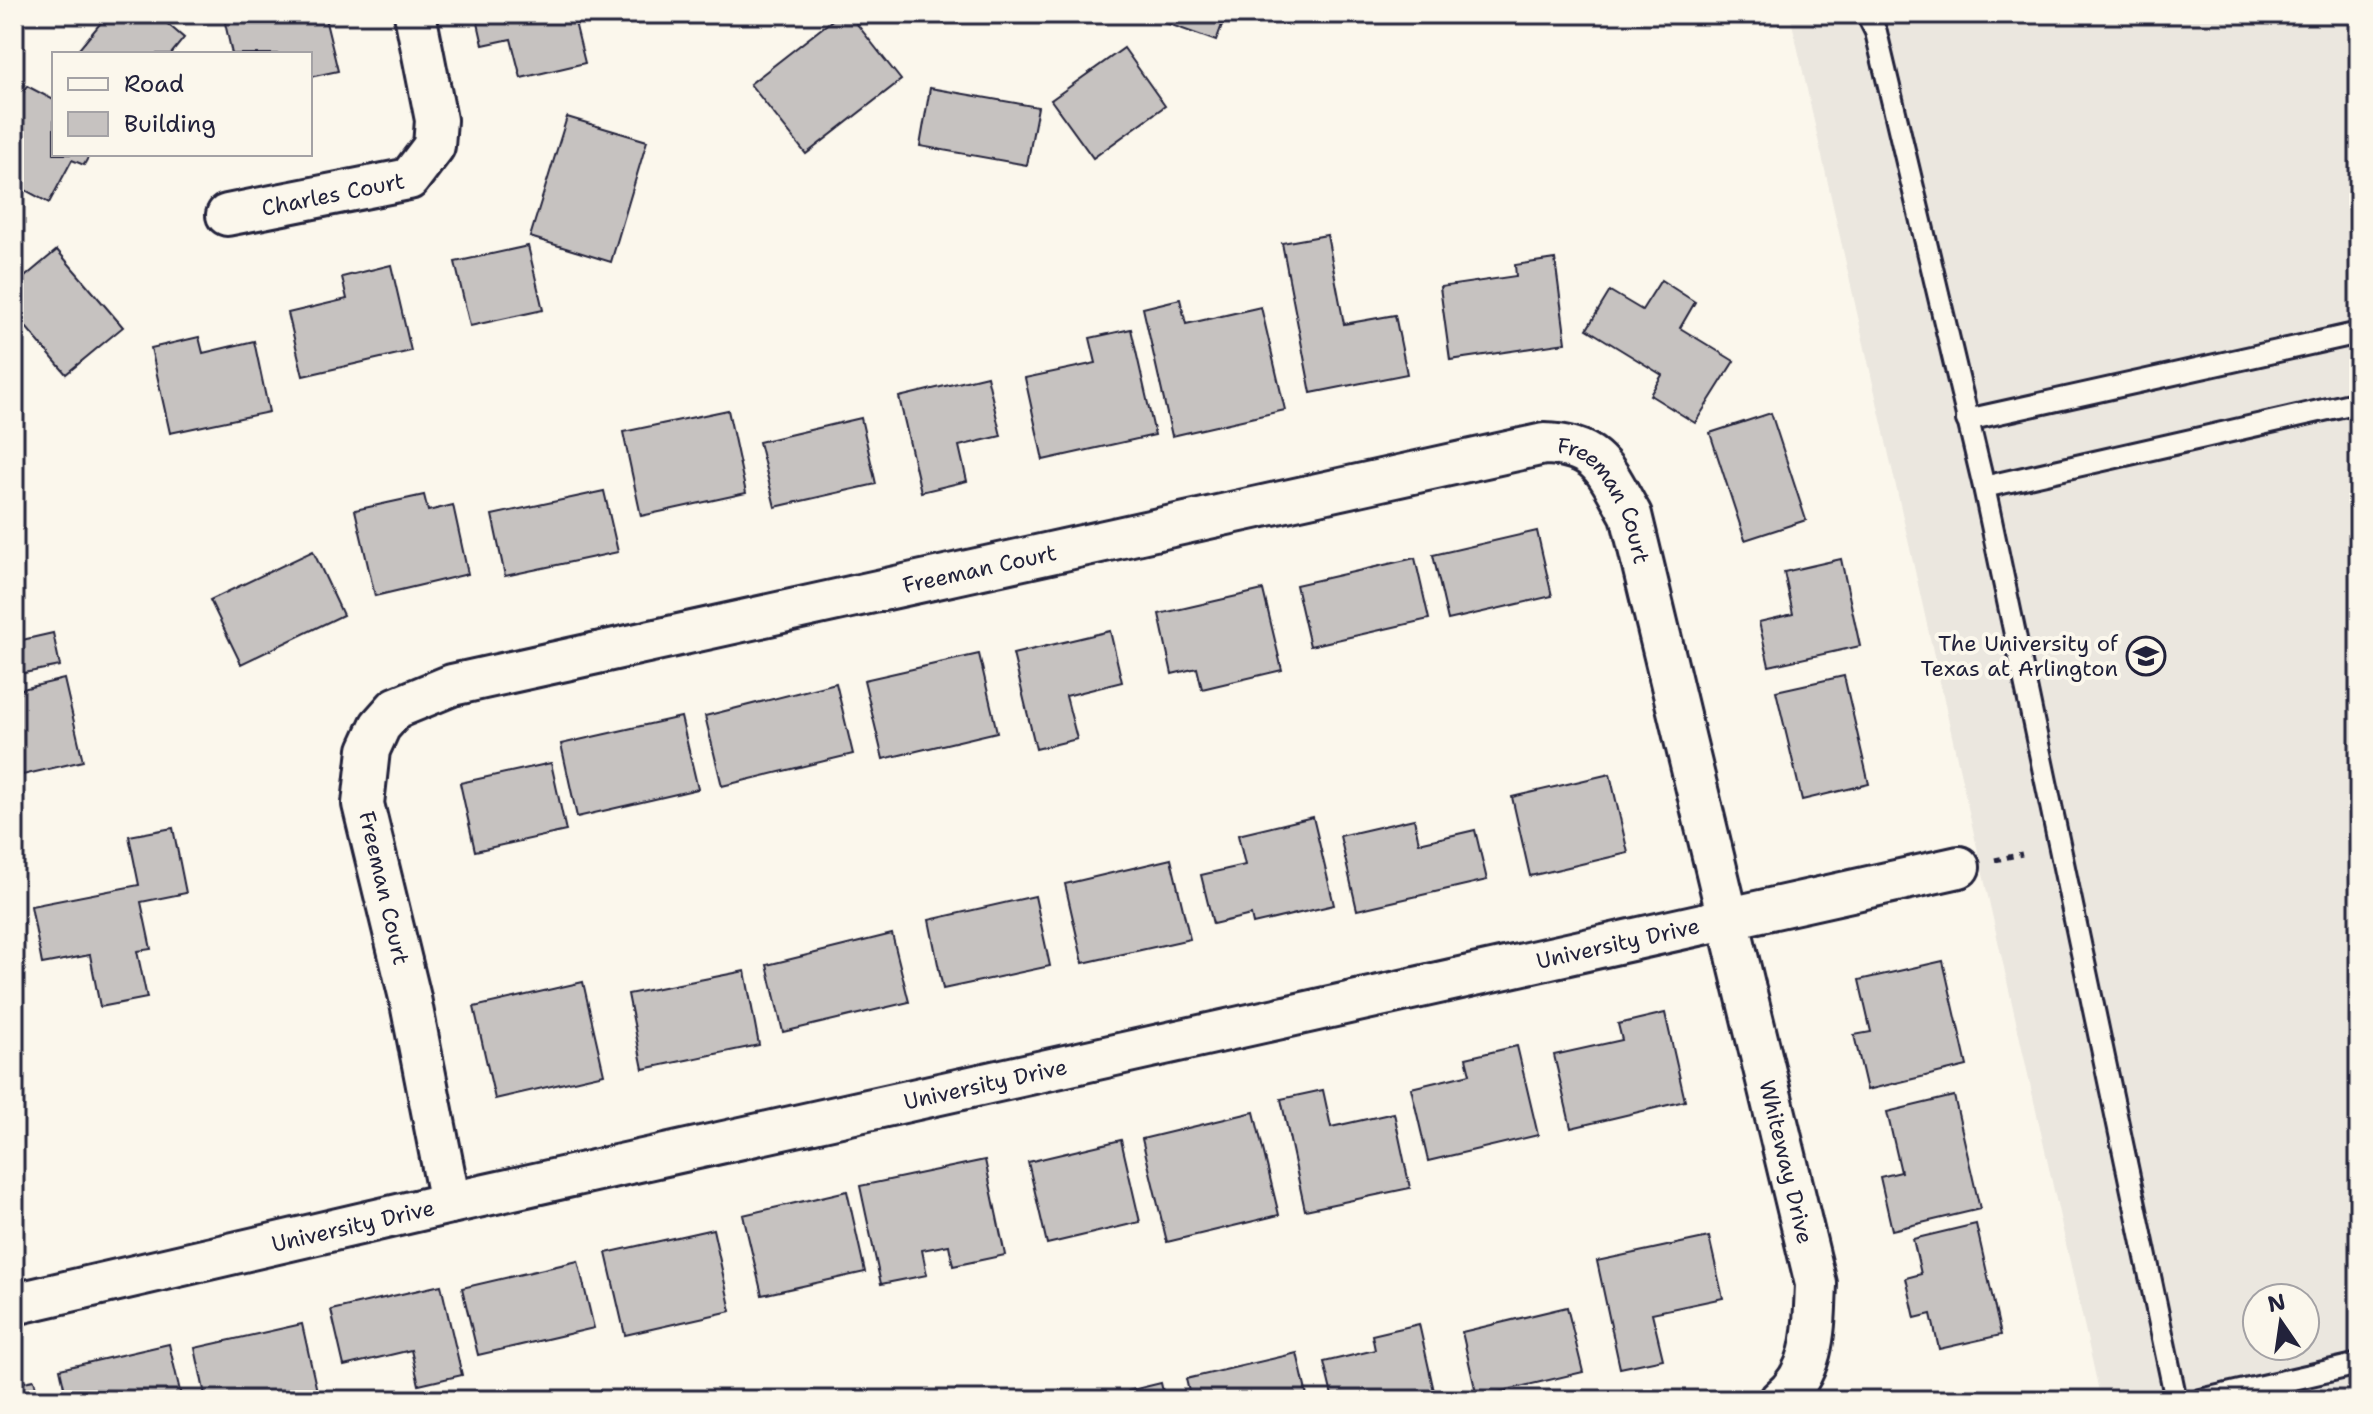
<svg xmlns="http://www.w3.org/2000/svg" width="2373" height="1414" viewBox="0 0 2373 1414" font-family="'Shantell Sans',sans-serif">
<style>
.built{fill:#ebe7df;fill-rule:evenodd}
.building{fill:#c6c2c0;stroke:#22223b;stroke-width:2}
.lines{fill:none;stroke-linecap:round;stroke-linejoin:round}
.service-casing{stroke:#22223b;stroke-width:26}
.minor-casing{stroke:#22223b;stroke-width:46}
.path{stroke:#22223b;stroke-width:5;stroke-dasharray:6 6;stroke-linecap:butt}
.service{stroke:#fbf7ec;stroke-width:20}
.minor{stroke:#fbf7ec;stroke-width:40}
.labels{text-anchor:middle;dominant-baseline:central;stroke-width:8;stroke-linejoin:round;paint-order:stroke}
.street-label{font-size:22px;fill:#22223b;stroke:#fbf7ec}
.poi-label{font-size:22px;fill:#22223b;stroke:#fbf7ec;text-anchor:end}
</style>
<rect width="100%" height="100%" fill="#fbf7ec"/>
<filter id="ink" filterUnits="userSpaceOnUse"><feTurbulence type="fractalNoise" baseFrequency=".0125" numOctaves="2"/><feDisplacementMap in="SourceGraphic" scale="16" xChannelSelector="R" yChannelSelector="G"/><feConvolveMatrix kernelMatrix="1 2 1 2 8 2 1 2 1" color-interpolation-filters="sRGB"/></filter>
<g filter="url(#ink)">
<path class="built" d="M1790,14h569v1386h-258zM2257,1298h48v48h-48z"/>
<g class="building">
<polygon points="108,14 156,14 184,38 171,54 75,54"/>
<polygon points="223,14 324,14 338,71 310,77 310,54 232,54"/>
<polygon points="476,14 573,14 585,63 521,78 511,39 483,45"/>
<polygon points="840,14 849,14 901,80 806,154 750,84"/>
<polygon points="1166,14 1226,14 1216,41 1163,22"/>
<polygon points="1124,48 1165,106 1093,158 1051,100"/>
<polygon points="27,86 54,100 54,154 90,154 84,165 72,160 49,203 14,184 14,109"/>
<polygon points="930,88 1038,107 1027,165 920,146"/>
<polygon points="567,117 647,141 611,262 530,237"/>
<polygon points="1327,235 1344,324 1395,315 1407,374 1311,393 1282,243"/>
<polygon points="528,246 543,310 470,326 455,262"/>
<polygon points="57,250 123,327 66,374 14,313 14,286"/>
<polygon points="1555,259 1566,343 1450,360 1440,287 1516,276 1515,265"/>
<polygon points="391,265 411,351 303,376 288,313 347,299 342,277"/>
<polygon points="1661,280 1695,302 1680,328 1734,361 1695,423 1650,395 1662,375 1587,329 1610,291 1642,310"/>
<polygon points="1180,299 1186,324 1261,307 1285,410 1172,436 1143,308"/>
<polygon points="1131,329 1155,435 1043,460 1025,378 1096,363 1090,338"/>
<polygon points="199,337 203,353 254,341 269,412 170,433 151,348"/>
<polygon points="987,376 1001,436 959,446 967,481 921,492 899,397"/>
<polygon points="728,410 746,493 641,516 623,432"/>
<polygon points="1771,413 1806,520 1745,540 1710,433"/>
<polygon points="861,418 876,484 775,507 759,442"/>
<polygon points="604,491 618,552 505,576 492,515"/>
<polygon points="424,495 428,511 453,505 468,574 375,596 355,510"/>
<polygon points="1537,531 1552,596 1448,620 1433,555"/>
<polygon points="313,551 343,615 241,664 210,600"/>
<polygon points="1415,558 1429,619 1310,646 1296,585"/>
<polygon points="1841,559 1860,646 1769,666 1759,622 1793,614 1784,572"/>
<polygon points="1263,590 1282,670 1202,689 1197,668 1172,674 1159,614"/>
<polygon points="14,602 22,640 53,633 60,666 14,675"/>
<polygon points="1110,631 1122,682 1066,696 1077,739 1036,749 1013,654"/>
<polygon points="979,654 997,732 883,759 864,680"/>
<polygon points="1844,676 1869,784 1802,800 1776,691"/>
<polygon points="64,679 83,761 14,777 14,691"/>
<polygon points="836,683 853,754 722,786 705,716"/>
<polygon points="681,717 698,789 577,817 561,744"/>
<polygon points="551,763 566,831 475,851 460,783"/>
<polygon points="1610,774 1628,853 1530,876 1512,797"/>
<polygon points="1313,817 1334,905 1253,924 1251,915 1213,924 1201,875 1245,865 1238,835"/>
<polygon points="1414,819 1419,843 1475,830 1487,880 1357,910 1340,836"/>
<polygon points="173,828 186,893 141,902 151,949 137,951 147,998 100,1007 90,955 42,964 31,906 139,885 129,836"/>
<polygon points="1171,859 1190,939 1083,963 1065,884"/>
<polygon points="1035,896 1050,966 943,989 929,920"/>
<polygon points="892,934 909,1002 783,1032 767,965"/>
<polygon points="1943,961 1967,1066 1867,1090 1854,1035 1871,1032 1859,980"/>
<polygon points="745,971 759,1045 643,1069 628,994"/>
<polygon points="583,982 604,1074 495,1099 474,1007"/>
<polygon points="1665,1013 1685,1101 1571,1128 1554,1055 1622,1040 1618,1024"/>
<polygon points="1517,1046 1538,1135 1428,1161 1411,1088 1470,1074 1466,1058"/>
<polygon points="1323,1090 1331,1127 1394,1113 1410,1188 1305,1210 1281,1099"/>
<polygon points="1954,1096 1980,1209 1892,1230 1880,1177 1901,1172 1887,1112"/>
<polygon points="1254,1112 1279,1215 1167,1242 1142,1139"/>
<polygon points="1121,1140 1140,1222 1047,1244 1028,1162"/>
<polygon points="985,1160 1005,1255 953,1266 949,1245 922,1250 927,1275 881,1284 860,1186"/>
<polygon points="847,1191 865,1272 762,1295 743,1215"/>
<polygon points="1976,1224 2001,1335 1939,1349 1931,1314 1915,1318 1906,1278 1921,1274 1913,1239"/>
<polygon points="713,1229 731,1311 625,1335 606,1253"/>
<polygon points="1709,1237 1723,1298 1652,1313 1663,1359 1620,1368 1597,1261"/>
<polygon points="578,1261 594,1328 478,1355 462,1288"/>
<polygon points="441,1285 462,1375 419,1385 411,1350 344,1366 331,1310"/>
<polygon points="1567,1307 1583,1372 1477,1397 1462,1332"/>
<polygon points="302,1324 319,1400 206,1400 195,1348"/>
<polygon points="1419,1324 1436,1400 1333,1400 1324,1362 1375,1350 1372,1335"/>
<polygon points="169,1344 182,1400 67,1400 60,1369"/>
<polygon points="1297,1353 1308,1400 1191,1400 1186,1379"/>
<polygon points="34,1380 39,1400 14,1400 14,1384"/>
<polygon points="1161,1383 1165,1400 1130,1400 1128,1391"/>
</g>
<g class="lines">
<g class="service-casing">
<g id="service">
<polyline points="1867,14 1876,32 1984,487 2176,1400"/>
<polyline points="1967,420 2359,333"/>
<polyline points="1984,487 2359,402"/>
<polyline points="2201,1400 2359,1364"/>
</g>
</g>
<g class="minor-casing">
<g id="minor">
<path id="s1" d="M227,215l182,-36 25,-33 2,-26 -21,-106"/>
<path id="s2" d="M450,1203l-40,-205 -47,-194 6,-54 11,-24 16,-18 56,-23 1092,-241c56,1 62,28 87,71l185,769c-2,42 0,87 -36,116"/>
<path id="s3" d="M14,1304l436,-101 1509,-336"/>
</g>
</g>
<polyline class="path" points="1995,860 2022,854"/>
<use href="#service" class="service"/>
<use href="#minor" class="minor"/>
</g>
</g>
<defs>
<g id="university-ring" transform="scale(2)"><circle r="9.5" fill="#fbf7ec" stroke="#22223b" stroke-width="1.5"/><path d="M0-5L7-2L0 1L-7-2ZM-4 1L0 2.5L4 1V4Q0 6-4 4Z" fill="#22223b"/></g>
</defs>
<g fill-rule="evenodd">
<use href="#university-ring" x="2146" y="656"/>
</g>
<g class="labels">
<g class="street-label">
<text stroke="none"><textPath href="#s1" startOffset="108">Charles Court</textPath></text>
<text stroke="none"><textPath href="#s2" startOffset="1784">Freeman Court</textPath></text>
<text stroke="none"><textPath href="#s2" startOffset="1114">Freeman Court</textPath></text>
<text transform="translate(384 888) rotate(77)">Freeman Court</text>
<text stroke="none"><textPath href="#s3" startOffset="1644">University Drive</textPath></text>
<text stroke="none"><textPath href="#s3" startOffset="996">University Drive</textPath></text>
<text stroke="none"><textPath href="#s2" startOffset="2478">Whiteway Drive</textPath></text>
<text stroke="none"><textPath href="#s3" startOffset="348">University Drive</textPath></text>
</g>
<g class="poi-label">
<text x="2118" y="643">The University of<tspan x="2118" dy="25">Texas at Arlington</tspan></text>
</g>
</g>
<rect width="2373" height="1414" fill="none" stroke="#fbf7ec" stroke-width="48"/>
<rect x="24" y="24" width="2325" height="1366" fill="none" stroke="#22223b" stroke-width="3" filter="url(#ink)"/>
<rect x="52" y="52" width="260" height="104" fill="#fbf7ec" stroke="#a4a2a5" stroke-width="2"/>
<rect x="68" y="78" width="40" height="12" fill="#fbf7ec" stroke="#a4a2a5" stroke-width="2"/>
<text x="124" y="92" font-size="24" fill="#22223b">Road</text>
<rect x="68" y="112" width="40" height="24" fill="#c6c2c0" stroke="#a4a2a5" stroke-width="2"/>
<text x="124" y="132" font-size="24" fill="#22223b">Building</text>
<g transform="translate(2281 1322) rotate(347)"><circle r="38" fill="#fbf7ec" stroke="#a4a2a5" stroke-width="2"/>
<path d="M0-6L14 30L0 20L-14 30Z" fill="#22223b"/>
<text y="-12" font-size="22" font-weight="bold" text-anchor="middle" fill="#22223b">N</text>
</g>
</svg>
